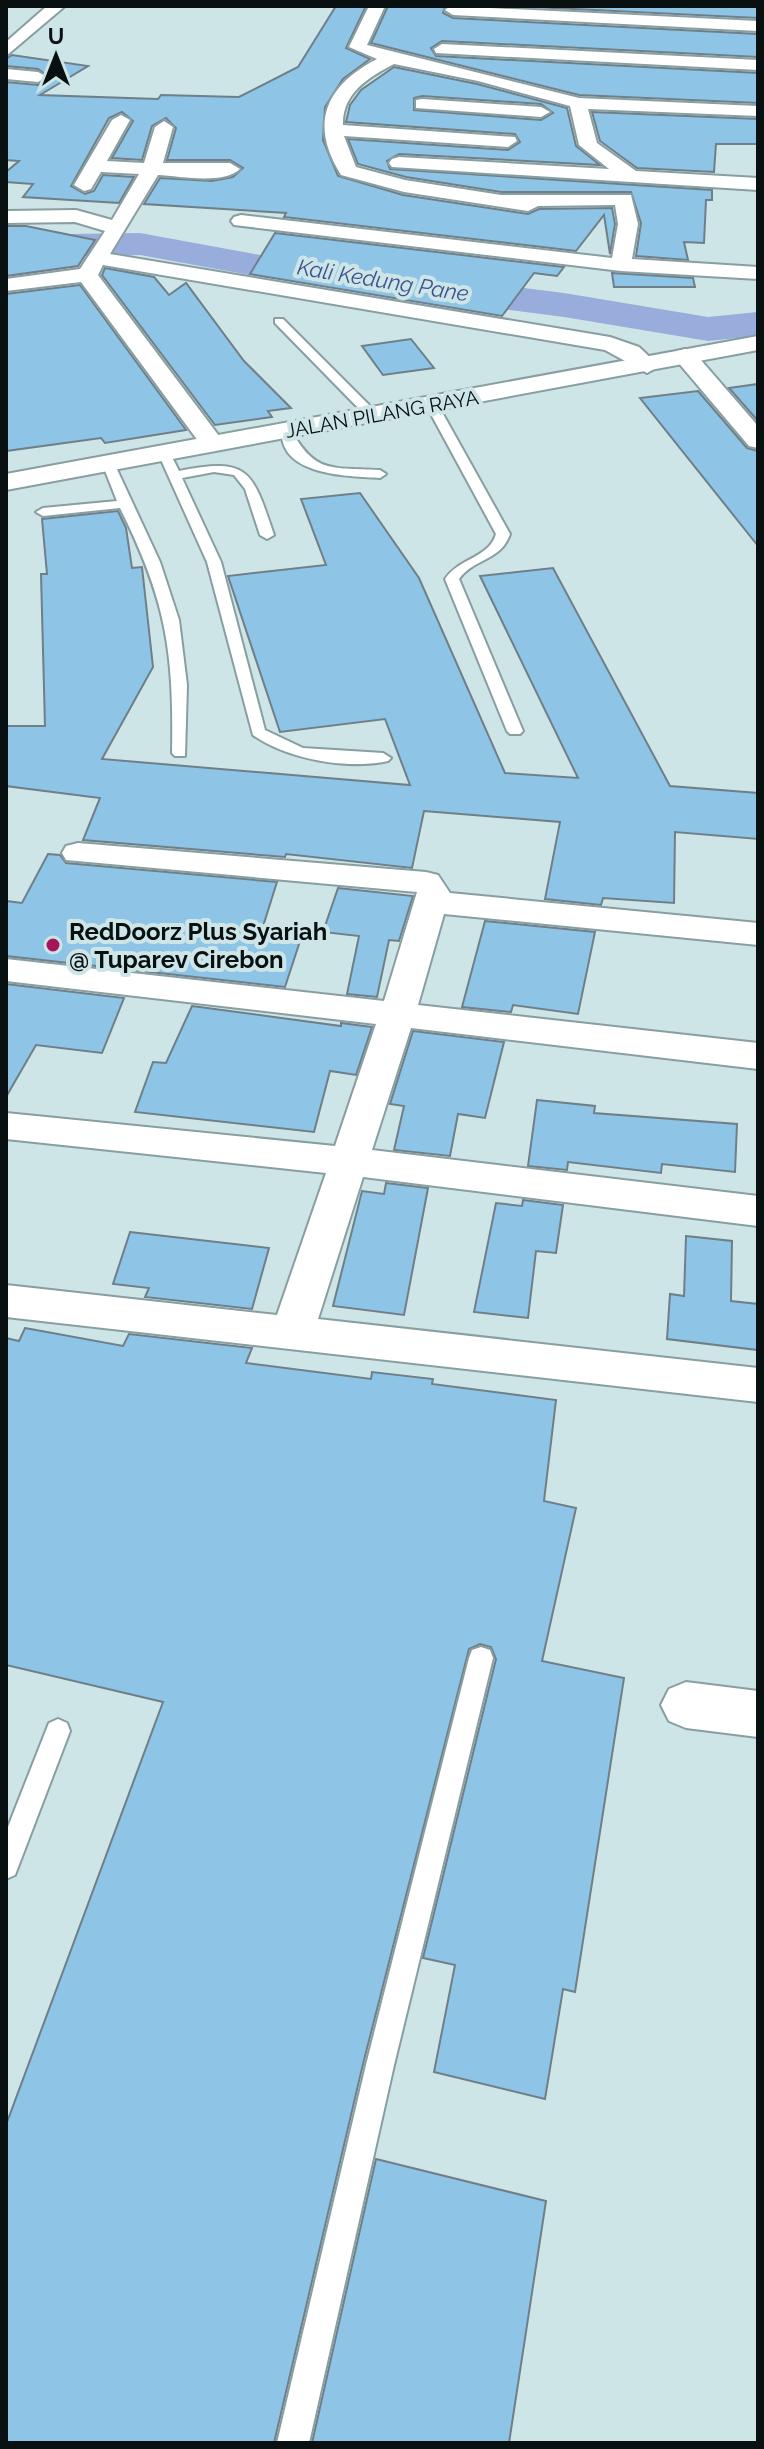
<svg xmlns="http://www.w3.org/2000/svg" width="764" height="2449" viewBox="0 0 764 2449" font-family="Raleway,sans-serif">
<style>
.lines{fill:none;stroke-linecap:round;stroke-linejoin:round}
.river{fill:#99addd;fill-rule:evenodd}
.building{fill:#8ec4e5;stroke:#6f7f89;stroke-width:2;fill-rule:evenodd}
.service-casing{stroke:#889ea1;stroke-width:4}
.minor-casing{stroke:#889ea1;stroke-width:4}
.trunk-casing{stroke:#889ea1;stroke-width:4}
.service{fill:#fff;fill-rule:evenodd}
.minor{fill:#fff;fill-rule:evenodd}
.trunk{fill:#fff;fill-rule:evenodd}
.poi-dot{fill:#a4155a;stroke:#cee5e7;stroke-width:3}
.labels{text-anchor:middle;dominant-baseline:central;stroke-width:8;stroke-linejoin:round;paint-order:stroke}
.far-street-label{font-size:20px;fill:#081011;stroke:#cee5e7}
.far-water-label{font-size:22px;font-style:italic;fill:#3c528f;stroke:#cee5e7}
.poi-label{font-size:24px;font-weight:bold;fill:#081011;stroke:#cee5e7;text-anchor:start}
</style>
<rect width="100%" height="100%" fill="#cee5e7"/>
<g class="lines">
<polygon class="river" points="140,233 260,255 564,293 708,317 758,312 758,336 708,341 564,317 260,277 140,255 6,257 6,235"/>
</g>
<g class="building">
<polygon points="336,6 366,6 346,48 370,59 343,79 325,107 323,140 338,176 403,195 528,214 539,209 612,208 615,224 610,254 604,215 576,251 284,217 286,213 144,204 160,178 212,181 233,177 243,168 230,160 167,160 176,128 166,118 152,126 142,160 112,158 133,121 122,112 109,118 71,186 85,194 94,191 103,175 134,177 119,203 23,197 33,184 6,182 6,172 19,161 6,160 6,82 38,85 50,78 38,69 6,66 6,59 12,55 88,66 40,95 158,99 161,95 239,97 298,67"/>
<polygon points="388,6 445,6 443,13 453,18 758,34 758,57 442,41 431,48 436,56 758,73 758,103 579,95 371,43"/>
<polygon points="512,6 758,6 758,18"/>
<path d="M394,67l83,17 90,24 9,38 24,19 -201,-11 -12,7 3,8 322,21v10h-6l-2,43 -20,-1 4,18 -52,-4 5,-33 -10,-31h-130l-95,-15 -48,-13 -10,-25 160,11 12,-8 -5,-8 -169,-12 4,-17 11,-15zM422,96l119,8 12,9 -12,7 -127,-10v-12z"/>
<polygon points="592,112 758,119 758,144 716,144 714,172 637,168 600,141"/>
<polygon points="6,226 26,226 95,240 78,266 6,276"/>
<polygon points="275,233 564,267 557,276 534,273 502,316 250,274"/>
<polygon points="105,268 154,277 169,295 186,283 244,361 291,408 268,411 272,417 215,425 102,275"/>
<polygon points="612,273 693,278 695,287 614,287"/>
<polygon points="80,285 186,430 105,443 101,438 6,451 6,294"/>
<polygon points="411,339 434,368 383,375 362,346"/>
<polygon points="758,384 758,421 729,388"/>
<polygon points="698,391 747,448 758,451 758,546 640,398"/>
<polygon points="360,493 419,578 505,773 578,778 480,576 553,568 670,786 758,793 758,839 675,832 674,903 603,898 601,905 545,899 560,822 424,811 412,868 286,854 285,857 83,840 100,798 6,786 6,726 45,726 41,574 47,574 42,519 118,511 126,528 132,568 142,567 153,667 102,759 410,785 385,719 280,732 228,576 326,565 301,499"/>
<polygon points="48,854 60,855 66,863 277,882 260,936 300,941 285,987 6,956 6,901 22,903"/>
<polygon points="338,888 413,896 399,941 389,940 377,997 347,994 359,936 323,932"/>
<polygon points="485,921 595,932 578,1014 513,1005 511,1012 462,1007"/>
<polygon points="6,984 124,998 102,1053 36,1045 6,1097"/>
<polygon points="192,1006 341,1026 341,1023 372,1027 356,1075 330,1071 314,1132 135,1112 153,1062 166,1063"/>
<polygon points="413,1031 504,1042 485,1118 458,1114 450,1156 394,1150 404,1106 390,1104"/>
<polygon points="537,1100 595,1106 594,1113 737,1124 735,1172 662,1164 661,1173 568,1162 567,1170 528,1166"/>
<polygon points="386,1183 428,1188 404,1315 333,1306 362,1191 384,1194"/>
<polygon points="523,1200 563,1205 556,1253 536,1251 528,1318 474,1312 496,1203 522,1206"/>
<polygon points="130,1232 269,1248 252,1309 145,1297 149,1288 113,1284"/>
<polygon points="686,1236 732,1241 731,1301 758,1304 758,1350 667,1339 670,1294 684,1296"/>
<polygon points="25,1328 123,1346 129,1334 252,1348 246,1363 371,1379 372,1372 433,1379 432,1384 556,1400 544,1501 576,1508 542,1661 624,1678 575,1992 563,1989 545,2099 434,2072 455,1965 423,1958 496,1659 491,1647 480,1644 469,1649 363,2064 274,2443 6,2443 6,2125 163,1702 6,1665 6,1338 19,1341"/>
<polygon points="376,2159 546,2201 509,2443 312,2443"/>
</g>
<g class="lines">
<g class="service-casing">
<g id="service">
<polygon points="275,319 283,319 377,413 377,419 369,419 275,323"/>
<path d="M432,401l6,4 72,129c-9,27 -36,24 -51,45l64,152 -3,3h-10l-3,-3 -62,-152c14,-21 44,-21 51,-45l-70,-129z"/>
<path d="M282,428h8c25,47 42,39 90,42l6,4 -6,4c-32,-2 -103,-2 -98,-50z"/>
<path d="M164,449l6,4 9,18c71,-14 73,0 95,64l-7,4 -7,-4 -15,-46 -11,-14 -20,-3 -32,6 39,84 44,168 38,18 80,5 8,5 -3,3c-41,9 -101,-2 -135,-26l-46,-173 -49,-109z"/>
<path d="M104,460l10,3 46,99 19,58 8,65 -2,71h-10l-3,-3c2,-102 -6,-153 -52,-245l-77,8 -7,-4 7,-4 74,-7 -15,-38z"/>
<polygon points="481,1647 490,1650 493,1658 394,2065 309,2443 277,2443 366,2065 469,1658 472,1650"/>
<polygon points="58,1719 67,1723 70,1731 15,1875 6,1879 6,1832 49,1723"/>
</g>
</g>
<g class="minor-casing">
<g id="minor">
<polygon points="47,6 65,6 6,56 6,42"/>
<path d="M369,6h16l-18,39 212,53 179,8v10l-170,-7 9,34 39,28 122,7v12l-366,-23 -3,-4 3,-4 7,-2 210,12 -30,-24 -9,-39 -92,-25 -84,-17c-25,13 -52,29 -51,61l172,12 2,4 -9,6 -164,-11 12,31 49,13 96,15h130l7,29 -6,35 126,8v12l-137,-8 -387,-46 -3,-4 3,-4 7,-2 371,43 6,-34 -3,-19 -77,1 -10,5 -124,-19 -63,-17c-32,-51 -16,-89 36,-116l-28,-12z"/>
<polygon points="450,6 758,21 758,31 453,15 445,10"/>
<polygon points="442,44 758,60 758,70 436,53 434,49"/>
<polygon points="6,69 38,72 47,77 38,82 6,79"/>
<polygon points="422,99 541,107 550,112 541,117 416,108 416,100"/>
<path d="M121,115l9,5 -23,41 37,2 11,-36 9,-6 9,6 -10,36h67l10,6c-17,16 -60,7 -82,6l-48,79 500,83 29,10 20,19 -12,7 -42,-23 -502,-85 -5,10 127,169 -12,7 -9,-2 -123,-167 -75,9v-12l74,-10 25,-38 -30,-9 -69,1v-12l70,-1 36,10 27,-46 -38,-2 -10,17 -7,2 -10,-6 38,-65z"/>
<polygon points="685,349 693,351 758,426 758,448 749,446 677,361 674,356 677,351"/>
<polygon points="78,843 426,872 438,875 450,893 758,923 758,945 444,914 418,1005 758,1043 758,1069 411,1028 372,1150 758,1196 758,1226 363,1177 318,1319 758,1368 758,1402 6,1317 6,1285 277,1315 326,1173 6,1139 6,1113 335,1146 376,1024 6,981 6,959 384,1001 417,892 66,860 62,853 66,846"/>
<polygon points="686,1682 758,1691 758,1737 686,1728 669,1721 661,1705 669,1689"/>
</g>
</g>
<g class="trunk-casing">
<polygon id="trunk" points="758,336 758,350 6,490 6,474"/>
</g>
<use href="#service" class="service"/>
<use href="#minor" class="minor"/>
<use href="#trunk" class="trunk"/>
</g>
<circle class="poi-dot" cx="53" cy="945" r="8"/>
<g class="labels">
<g class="far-street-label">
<text transform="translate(382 414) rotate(-10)">JALAN PILANG RAYA</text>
</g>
<g class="far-water-label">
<text transform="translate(383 280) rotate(9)">Kali Kedung Pane</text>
</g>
<g class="poi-label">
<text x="69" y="931">RedDoorz Plus Syariah<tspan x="69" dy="28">@ Tuparev Cirebon</tspan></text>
</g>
</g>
<rect width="764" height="2449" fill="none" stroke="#081011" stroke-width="16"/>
<g transform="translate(56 56)" stroke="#cee5e7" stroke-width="6" paint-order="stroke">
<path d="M0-6L14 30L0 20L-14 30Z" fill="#081011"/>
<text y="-12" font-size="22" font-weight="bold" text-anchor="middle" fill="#081011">U</text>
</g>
</svg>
